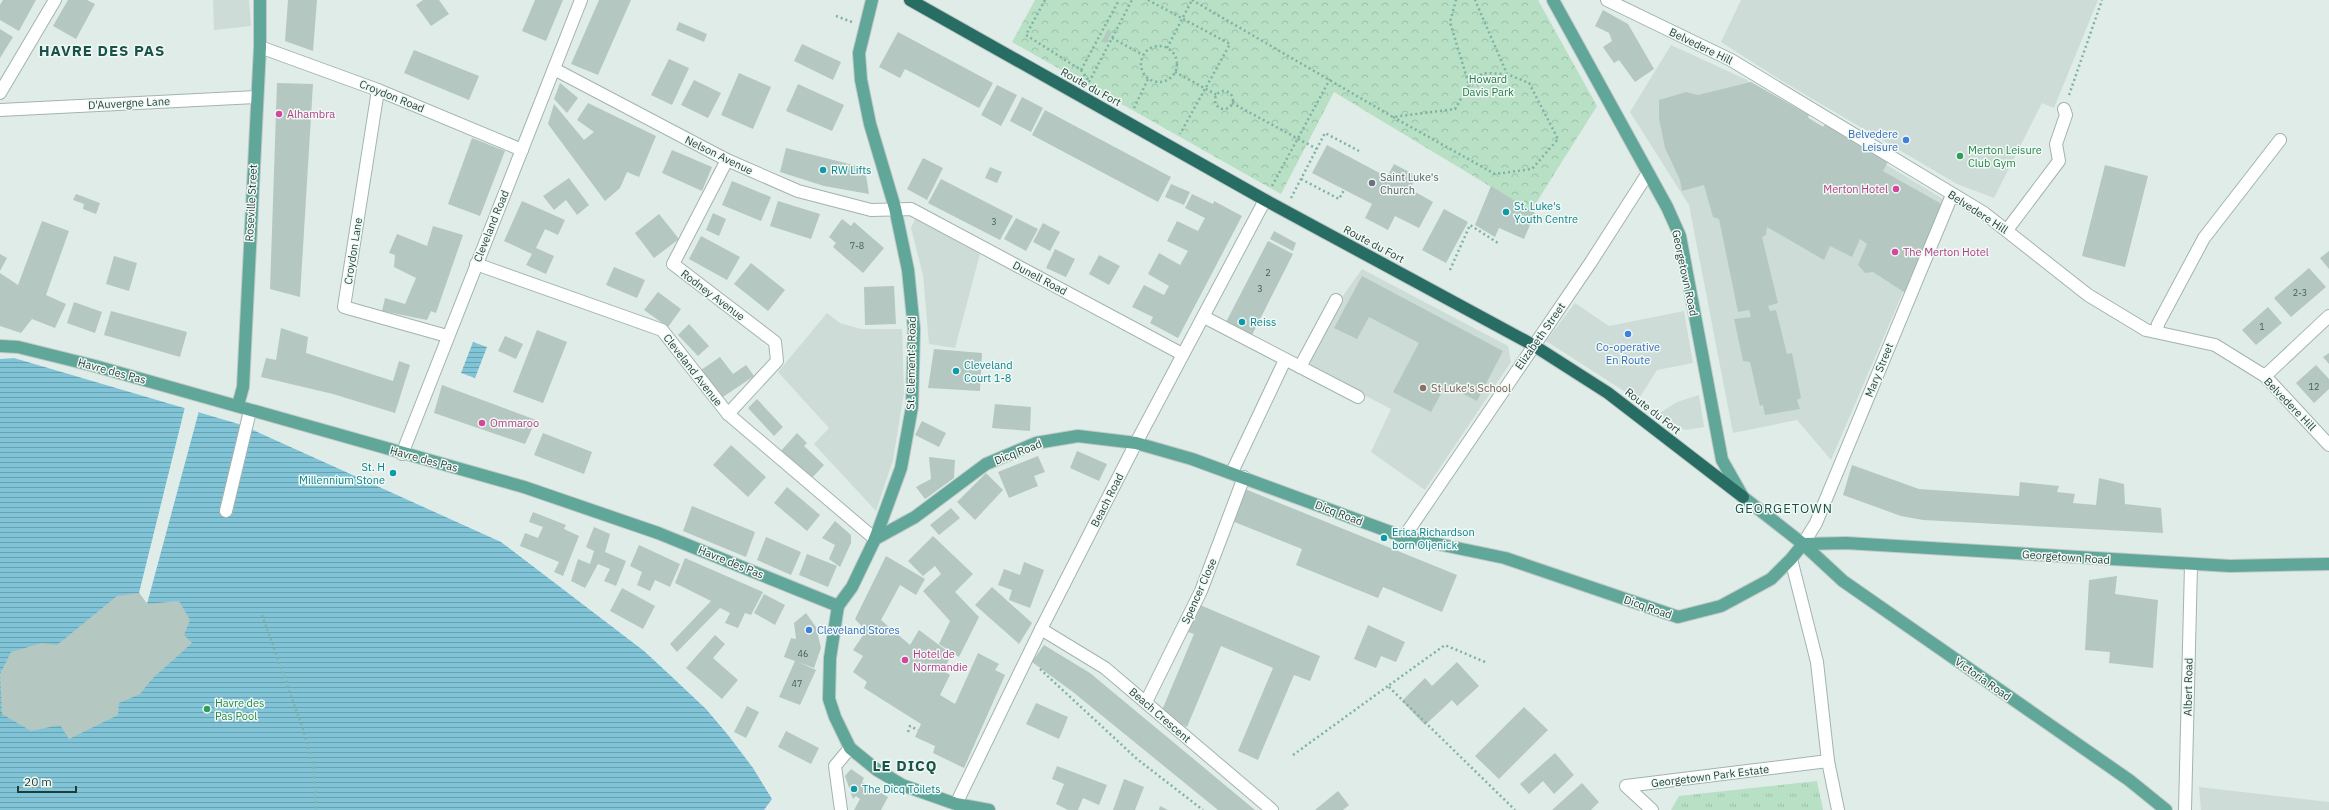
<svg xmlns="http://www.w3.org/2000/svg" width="2329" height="810" viewBox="0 0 2329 810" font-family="'IBM Plex Sans',sans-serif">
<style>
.built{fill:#cedcd7}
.grass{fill:url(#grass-tufts)}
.park{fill:url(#park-crowns)}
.water{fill:url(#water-rules)}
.pier{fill:#e0ece8}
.building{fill:#b5c7c1}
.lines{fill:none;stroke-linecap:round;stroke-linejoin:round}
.minor-casing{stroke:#a2b4b0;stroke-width:14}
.major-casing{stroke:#c0c9c7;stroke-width:14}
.highway-casing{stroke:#c0c9c7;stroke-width:14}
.path{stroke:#7db3a6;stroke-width:2.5;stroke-dasharray:2 3;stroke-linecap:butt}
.minor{stroke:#fff;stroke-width:12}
.major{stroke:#60a699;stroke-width:12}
.highway{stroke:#286d64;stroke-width:12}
.hotel-dot{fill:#d1479c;stroke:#f1f9f5;stroke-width:1.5}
.shop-dot{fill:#3f7fe0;stroke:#f1f9f5;stroke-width:1.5}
.leisure-dot{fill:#2e9e5b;stroke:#f1f9f5;stroke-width:1.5}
.culture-dot{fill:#0f9aa8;stroke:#f1f9f5;stroke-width:1.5}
.worship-dot{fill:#6b7280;stroke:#f1f9f5;stroke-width:1.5}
.education-dot{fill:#8d6e63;stroke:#f1f9f5;stroke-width:1.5}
.labels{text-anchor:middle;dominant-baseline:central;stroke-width:3;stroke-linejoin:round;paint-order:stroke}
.number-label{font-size:9px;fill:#44605a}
.street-label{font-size:11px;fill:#1f3e38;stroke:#f1f9f5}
.park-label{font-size:11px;fill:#25794b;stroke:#f1f9f5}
.hotel-label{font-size:11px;fill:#b23c85;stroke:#f1f9f5;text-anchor:start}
.shop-label{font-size:11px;fill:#366cbe;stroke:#f1f9f5;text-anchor:end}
.leisure-label{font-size:11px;fill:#27864d;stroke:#f1f9f5;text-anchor:start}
.culture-label{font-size:11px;fill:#0d838f;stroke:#f1f9f5;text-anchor:start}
.worship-label{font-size:11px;fill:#5b616d;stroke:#f1f9f5;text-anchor:start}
.education-label{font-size:11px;fill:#785e54;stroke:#f1f9f5;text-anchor:start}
.quarter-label{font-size:13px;letter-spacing:1px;fill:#195248;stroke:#f1f9f5}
.district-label{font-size:15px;font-weight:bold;letter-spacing:1px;fill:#195248;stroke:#f1f9f5}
</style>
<defs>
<pattern id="grass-tufts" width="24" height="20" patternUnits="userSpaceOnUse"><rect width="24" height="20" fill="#b7e0c4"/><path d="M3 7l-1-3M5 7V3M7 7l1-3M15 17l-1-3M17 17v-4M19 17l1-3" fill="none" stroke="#9dc1a9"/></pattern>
<pattern id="park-crowns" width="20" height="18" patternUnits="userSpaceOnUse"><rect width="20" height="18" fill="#b7e0c4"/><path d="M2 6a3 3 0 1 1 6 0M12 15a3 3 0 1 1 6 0" fill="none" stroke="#9dc1a9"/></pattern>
<pattern id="water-rules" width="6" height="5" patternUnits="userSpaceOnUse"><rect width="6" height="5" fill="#82c4d7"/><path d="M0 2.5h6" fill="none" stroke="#6aa1af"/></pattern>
</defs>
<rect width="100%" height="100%" fill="#e0ece8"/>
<g class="built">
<polygon points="213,0 249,0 251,26 214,30"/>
<polygon points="1741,0 2098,0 2054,108 2042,103 1994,198 1957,184 1782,81 1721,42"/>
<polygon points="1671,45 1745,79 1943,199 1831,460 1797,420 1733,433 1689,205 1630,112"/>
<polygon points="915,219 980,254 955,348 929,344 923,275 911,228"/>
<polygon points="1362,269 1508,346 1511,362 1425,490 1371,452 1391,409 1312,368 1309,359 1342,297"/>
<polygon points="1575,303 1609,326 1684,311 1693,363 1657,370 1638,400 1546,341"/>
<polygon points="827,313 840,323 861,329 902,329 904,393 893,460 876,511 814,444 829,428 778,372"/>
<polygon points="1699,395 1704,427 1685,430 1658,414 1677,402"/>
<polygon points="2199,787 2329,802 2329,810 2201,810"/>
</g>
<polygon class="grass" points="1817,781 1823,810 1671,810 1679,796"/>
<polygon class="park" points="1035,0 1538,0 1597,106 1531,211 1334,92 1281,194 1012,42"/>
<g class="water">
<polygon points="473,342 487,347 475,378 461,373"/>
<polygon points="14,358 242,425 501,542 644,651 671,676 706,709 728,735 753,768 772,799 764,810 0,810 0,359"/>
</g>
<polygon class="pier" points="185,407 199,411 147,604 139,593"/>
<g class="building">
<polygon points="3,0 36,0 19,31 0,20 0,5"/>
<polygon points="68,0 87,0 95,4 76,39 53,26"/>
<polygon points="288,0 317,0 313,51 285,41"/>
<polygon points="423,0 439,0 449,14 431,26 416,5"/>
<polygon points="535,0 563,0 546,41 522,31"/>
<polygon points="599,0 631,0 598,75 571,64"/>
<polygon points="1603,10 1628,24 1654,69 1635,82 1619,60 1614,63 1603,47 1612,41 1609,33 1595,26"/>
<polygon points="679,22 707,34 704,42 676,30"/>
<polygon points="0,29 13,37 0,58"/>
<polygon points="1108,29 1112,32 1106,43 1102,41"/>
<polygon points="898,32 993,83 979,108 905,69 900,78 879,67"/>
<polygon points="802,44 841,62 833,80 794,61"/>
<polygon points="414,50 479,76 469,100 404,73"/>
<polygon points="669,59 689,68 672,105 651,95"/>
<polygon points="739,73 771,87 753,129 721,115"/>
<polygon points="694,80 721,93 708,118 681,105"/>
<polygon points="1751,82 1809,115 1808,118 1823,127 1825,124 1888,162 1883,171 1945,206 1917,275 1911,275 1910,279 1912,281 1907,294 1873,272 1865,273 1858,265 1867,244 1860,239 1852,257 1830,246 1824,260 1767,227 1766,235 1762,237 1778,303 1768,306 1770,311 1776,310 1787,354 1792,353 1801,398 1797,400 1800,409 1765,415 1763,405 1760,406 1750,362 1743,361 1734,319 1751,317 1749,310 1738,312 1719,219 1713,217 1704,185 1682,191 1680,180 1665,148 1659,118 1659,100 1686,92 1698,95"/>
<polygon points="277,83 313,84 300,297 270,289"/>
<polygon points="560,83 578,98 567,113 554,99"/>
<polygon points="798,84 844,105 832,131 786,111"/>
<polygon points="997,85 1017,95 1001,126 981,115"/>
<polygon points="1022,97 1043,108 1031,132 1010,121"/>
<polygon points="588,103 656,136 639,177 627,172 620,188 605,201 548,124 554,104 584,140 594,132 577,120"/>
<polygon points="1045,110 1171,177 1158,202 1032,135"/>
<polygon points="472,138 505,151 480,216 448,204"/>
<polygon points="1327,145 1387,177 1394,164 1417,176 1410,189 1433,202 1419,228 1395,216 1388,230 1365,218 1372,204 1312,173"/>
<polygon points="786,148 865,168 869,194 824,186 780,172"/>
<polygon points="672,150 712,167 702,191 662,173"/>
<polygon points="923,158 943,168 927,200 907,189"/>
<polygon points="2105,165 2148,176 2125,267 2082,256"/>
<polygon points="990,167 1002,172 997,183 985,178"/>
<polygon points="569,178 589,205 577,215 566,200 554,210 543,196"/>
<polygon points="941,179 1013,216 1000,240 928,203"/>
<polygon points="732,181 771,197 761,221 722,205"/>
<polygon points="1171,184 1190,192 1184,205 1165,197"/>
<polygon points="1491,186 1535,213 1524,239 1499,228 1495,237 1475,225"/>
<polygon points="76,194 100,203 96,214 83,209 84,204 73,200"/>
<polygon points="1192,194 1213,204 1214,201 1242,216 1178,338 1150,323 1153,317 1132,307 1144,285 1164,295 1169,286 1148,274 1159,253 1180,265 1188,251 1167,241 1177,221 1198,231 1205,218 1185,208"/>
<polygon points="522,201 565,220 558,235 545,229 536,248 554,256 546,274 526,265 532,254 504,241"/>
<polygon points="778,201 820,214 811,239 770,226"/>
<polygon points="1444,209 1468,222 1446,263 1422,250"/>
<polygon points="713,213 726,219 719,236 706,230"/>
<polygon points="659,214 679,239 654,258 635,233"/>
<polygon points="1016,218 1038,229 1026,251 1004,239"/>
<polygon points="842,219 851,226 854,222 884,248 863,273 833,247 836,243 829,237"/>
<polygon points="42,221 69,231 46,295 66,304 55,328 32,319 21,333 0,326 0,273 18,285"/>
<polygon points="1043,223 1060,232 1050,251 1033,242"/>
<polygon points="433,226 463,235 436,313 431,311 427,320 382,311 385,298 405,304 416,278 394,267 395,255 389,253 397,234 427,246"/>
<polygon points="1274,231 1296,243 1293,251 1270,239"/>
<polygon points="701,236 740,257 727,280 689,259"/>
<polygon points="1268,241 1293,254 1251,337 1225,324"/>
<polygon points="1055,249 1075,259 1066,277 1046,268"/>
<polygon points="2329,251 2329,269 2320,258"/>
<polygon points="0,254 7,258 0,271"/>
<polygon points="1099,255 1120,266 1109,285 1089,274"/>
<polygon points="114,256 137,263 129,291 106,284"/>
<polygon points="751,263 785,290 768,311 734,284"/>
<polygon points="614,267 645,280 637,298 606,285"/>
<polygon points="2309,268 2326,287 2291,317 2274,298"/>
<polygon points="1362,276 1503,351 1477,401 1446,385 1431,412 1393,392 1419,343 1369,317 1357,339 1334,328"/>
<polygon points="894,286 896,324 865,325 864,287"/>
<polygon points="658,292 681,309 668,327 644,310"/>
<polygon points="74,302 102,312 95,333 67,323"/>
<polygon points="2268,307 2282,323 2256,345 2242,330"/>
<polygon points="111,311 187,332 180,357 104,335"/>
<polygon points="689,324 709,346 698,356 678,335"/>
<polygon points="281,328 308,337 306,353 393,381 399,361 410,365 395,413 333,394 261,377 266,358 276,360"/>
<polygon points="537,330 567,342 543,403 513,392"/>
<polygon points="505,336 523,344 516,359 498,351"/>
<polygon points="934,349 982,353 980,391 928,388"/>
<polygon points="2329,353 2329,364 2323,357"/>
<polygon points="720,357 733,374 746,365 754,376 720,399 701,370"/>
<polygon points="2316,365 2329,379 2329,389 2314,403 2296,383"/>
<polygon points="442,385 536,420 525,444 434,413"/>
<polygon points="757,399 783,427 774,436 748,408"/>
<polygon points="995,404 1031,407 1030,431 992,428"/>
<polygon points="922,421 946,433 939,447 915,435"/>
<polygon points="543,433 592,452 584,474 534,455"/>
<polygon points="797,433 807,443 804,446 824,465 810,480 780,452"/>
<polygon points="731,445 766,477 748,497 713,465"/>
<polygon points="1077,451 1107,464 1099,481 1070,468"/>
<polygon points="1038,456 1045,472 1034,476 1038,486 1009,498 998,472"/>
<polygon points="929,457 955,460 954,478 925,499 916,487 931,479"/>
<polygon points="1852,465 1919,489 2019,496 2020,482 2059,486 2057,492 2075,494 2073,503 2096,505 2099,478 2124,484 2125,504 2161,508 2163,533 1923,520 1901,516 1843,495"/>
<polygon points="986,473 1003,490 975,520 957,502"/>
<polygon points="787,487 820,515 807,531 774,503"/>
<polygon points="1245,489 1457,575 1442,612 1383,587 1378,598 1296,565 1302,549 1232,521"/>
<polygon points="692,506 755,532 746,557 683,531"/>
<polygon points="951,508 960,518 939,535 930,525"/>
<polygon points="533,512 566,525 564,529 579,536 563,576 554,572 559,562 520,546 525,533 538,538 543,527 529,522"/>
<polygon points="835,521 851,535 851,543 840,567 829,559 835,545 822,538"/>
<polygon points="594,527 610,534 605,552 626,561 616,586 604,581 610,569 598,564 585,588 571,581 578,559 590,564 594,551 586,547"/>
<polygon points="933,536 973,574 955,592 979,617 959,657 939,644 950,621 923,591 941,574 935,566 923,576 908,561"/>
<polygon points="766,537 801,552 791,575 757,560"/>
<polygon points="639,545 680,564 670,587 655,580 650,591 637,585 642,572 630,566"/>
<polygon points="807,554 837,566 828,587 799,575"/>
<polygon points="886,556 925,579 916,595 900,585 881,620 910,645 919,630 951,654 944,671 950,675 940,695 955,704 978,653 999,664 995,670 1005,675 964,768 933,753 935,746 915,737 921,724 864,688 867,682 853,672 863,656 853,650 866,631 855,619"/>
<polygon points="685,558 763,592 751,615 745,613 738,628 725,623 730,613 720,608 677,652 670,644 711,601 675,583"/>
<polygon points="1024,562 1044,570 1030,608 1009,600 1012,590 998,585 1004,569 1020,575"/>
<polygon points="2117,576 2115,594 2158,600 2153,668 2109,663 2110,652 2085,650 2089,580"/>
<polygon points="992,587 1032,623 1019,644 975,605"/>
<polygon points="622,588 655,606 643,629 610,611"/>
<polygon points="139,593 147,604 179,601 190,620 184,635 192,643 152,679 140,694 119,703 118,715 69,739 60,725 31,731 2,714 0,674 11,652 42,643 57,645 117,596"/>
<polygon points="764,594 785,605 775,625 754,613"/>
<polygon points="1200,605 1320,656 1310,681 1294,675 1258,760 1238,751 1273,668 1221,646 1187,727 1160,715 1194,634 1188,632"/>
<polygon points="806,613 816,627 821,648 814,668 798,662 816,670 800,705 779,697 795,661 784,657 791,638 796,639 794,623"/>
<polygon points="1368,625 1405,642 1396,662 1381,656 1376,668 1354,659"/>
<polygon points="715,635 725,644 713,658 738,680 722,699 686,668"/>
<polygon points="1044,645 1090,673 1255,810 1218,810 1073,692 1032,662"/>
<polygon points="1457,662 1479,686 1457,706 1452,700 1425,725 1402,701 1425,678 1432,686"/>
<polygon points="1036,703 1068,717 1059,739 1026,724"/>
<polygon points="747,706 759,712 746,738 734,732"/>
<polygon points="1524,707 1548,730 1499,779 1475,756"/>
<polygon points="786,731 819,748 811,764 778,747"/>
<polygon points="1555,753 1574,775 1554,794 1543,781 1529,794 1520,784"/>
<polygon points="1057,766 1107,785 1099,805 1083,798 1078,810 1068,810 1056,804 1064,784 1052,779"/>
<polygon points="851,769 864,778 862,782 888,797 881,810 854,810 860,799 856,796 853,799 845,776"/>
<polygon points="1124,779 1144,787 1135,810 1113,810"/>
<polygon points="1582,783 1599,802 1591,810 1552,810"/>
<polygon points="1338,791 1349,805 1343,810 1315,810"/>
<polygon points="1160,806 1168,810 1159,810"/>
</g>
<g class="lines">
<g class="minor-casing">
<g id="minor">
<polyline points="1607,0 1731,60 1984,213 2088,295 2146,330 2215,345 2265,376 2329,445"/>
<polyline points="260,47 378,90 522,150"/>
<polyline points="554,69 727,160 798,191 871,210 911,209 1182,354"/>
<polyline points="378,90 344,307 447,336"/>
<polyline points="0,93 55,0"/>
<polyline points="0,110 257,97"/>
<polyline points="727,160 673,264 775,342 777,361 728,414"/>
<polyline points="2007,230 2059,161 2056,144 2066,115 2064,109"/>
<polyline points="476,264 662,330 728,414 875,539"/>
<polyline points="1204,317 1358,397"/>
<polyline points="2157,332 2158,324 2204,238 2280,140"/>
<polyline points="1300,367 1336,300"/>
<polyline points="2265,376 2329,316"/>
<polyline points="402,454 581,0"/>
<polyline points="1232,472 1285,360"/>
<polyline points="226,511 250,411"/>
<polyline points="1404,537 1591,262 1648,173"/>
<polyline points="1803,544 1816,523 1952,195"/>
<polyline points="1791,559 1817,662 1828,761 1838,810"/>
<polyline points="1041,629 1105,668 1272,810"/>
<polyline points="1146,702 1201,591 1244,477"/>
<polyline points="956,804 1041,629 1136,443 1265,200"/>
<polyline points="841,810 835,766 850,748"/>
<polyline points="1652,810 1626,786 1828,761"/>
<polyline points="2185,810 2191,565"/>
</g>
</g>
<g class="major-casing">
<g id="major">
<polyline points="872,0 859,53 861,80 870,124 895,208 908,270 914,329 912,407 901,468 875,539 852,587 838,606 830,658 829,699 835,717 850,748 877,770 902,785 956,804 989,810"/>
<polyline points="1553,0 1667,207 1680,236 1722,460 1743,497 1803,544 1843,581 2129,780 2166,810"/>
<polyline points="0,346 18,347 95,366 524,487 658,533 838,606"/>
<polyline points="238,405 243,387 260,47 260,0"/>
<polyline points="875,539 915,517 986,464 1036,443 1078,436 1136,443 1192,459 1404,537 1505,558 1678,617 1721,606 1771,579 1791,559 1803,544"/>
<polyline points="1803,544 1846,543 2230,566 2329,564"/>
</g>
</g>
<g class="highway-casing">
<polyline id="highway" points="910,0 1265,200 1533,345 1608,393 1743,497"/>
</g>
<g class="path">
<polyline points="1045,0 1026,35 1081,70 1119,0"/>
<polyline points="1148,0 1230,44 1180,134"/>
<polyline points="1192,0 1393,117 1455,109 1469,85 1450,22 1456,0"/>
<polyline points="836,16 852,22"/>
<polyline points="1112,38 1143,55"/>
<circle cx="1159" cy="64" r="18"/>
<polyline points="1167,48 1192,0"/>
<polyline points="1081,70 1089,81"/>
<polyline points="1175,72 1217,95"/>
<polyline points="1089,82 1132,0"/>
<polyline points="1469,85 1483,73 1507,74"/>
<circle cx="1224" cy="100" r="9"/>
<polyline points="2069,95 2102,0"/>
<polyline points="1232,103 1317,149"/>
<polyline points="1134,108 1148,79"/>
<polyline points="1393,117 1495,174 1532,169 1558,139 1529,83 1507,74 1475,0"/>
<polyline points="1301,179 1339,199 1344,190"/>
<polyline points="1272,186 1330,79"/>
<polyline points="1291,198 1325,133 1359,151"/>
<polyline points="1450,270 1470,225 1498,243"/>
<polyline points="262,615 303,729 314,769 316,810"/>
<polyline points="850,629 864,635"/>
<polyline points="1485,662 1445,645 1388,686 1515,810"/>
<polyline points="1040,669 1137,759 1203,810"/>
<polyline points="0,715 2,714"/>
<polyline points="908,732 910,726 918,730"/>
<polyline points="1293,755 1388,686"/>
</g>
<use href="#minor" class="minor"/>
<use href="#major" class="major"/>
<use href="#highway" class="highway"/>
</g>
<g class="hotel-dot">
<circle cx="279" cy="114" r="4"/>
<circle cx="1896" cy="189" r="4"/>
<circle cx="1895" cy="252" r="4"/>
<circle cx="482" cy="423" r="4"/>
<circle cx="905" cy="660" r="4"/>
</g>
<g class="shop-dot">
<circle cx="1906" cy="140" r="4"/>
<circle cx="1628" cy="334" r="4"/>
<circle cx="809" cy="630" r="4"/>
</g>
<g class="leisure-dot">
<circle cx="1960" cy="156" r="4"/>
<circle cx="207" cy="709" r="4"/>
</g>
<g class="culture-dot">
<circle cx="823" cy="170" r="4"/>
<circle cx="1506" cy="212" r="4"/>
<circle cx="1242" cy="322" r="4"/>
<circle cx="956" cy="371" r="4"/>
<circle cx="393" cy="473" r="4"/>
<circle cx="1384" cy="538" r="4"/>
<circle cx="854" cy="789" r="4"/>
</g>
<circle class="worship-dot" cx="1372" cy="183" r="4"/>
<circle class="education-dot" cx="1423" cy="388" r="4"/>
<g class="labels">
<g class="number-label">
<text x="994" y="221">3</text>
<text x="857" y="245">7-8</text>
<text x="1268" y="272">2</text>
<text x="1260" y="288">3</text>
<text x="2300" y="292">2-3</text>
<text x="2262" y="326">1</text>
<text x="2314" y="386">12</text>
<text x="803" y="653">46</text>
<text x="797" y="683">47</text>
</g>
<g class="street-label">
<text transform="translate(1701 46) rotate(26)">Belvedere Hill</text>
<text transform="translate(1091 87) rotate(29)">Route du Fort</text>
<text transform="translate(392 96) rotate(22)">Croydon Road</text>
<text transform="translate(129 103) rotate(-3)">D'Auvergne Lane</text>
<text transform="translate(719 155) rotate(26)">Nelson Avenue</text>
<text transform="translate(251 203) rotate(-87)">Roseville Street</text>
<text transform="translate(1978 212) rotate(33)">Belvedere Hill</text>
<text transform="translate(491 226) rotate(-68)">Cleveland Road</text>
<text transform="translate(1374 244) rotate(28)">Route du Fort</text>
<text transform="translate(353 251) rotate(-81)">Croydon Lane</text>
<text transform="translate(1685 273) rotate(78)">Georgetown Road</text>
<text transform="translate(1040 278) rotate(28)">Dunell Road</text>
<text transform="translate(713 295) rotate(37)">Rodney Avenue</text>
<text transform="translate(1540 336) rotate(-55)">Elizabeth Street</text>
<text transform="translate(911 363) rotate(-89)">St. Clement's Road</text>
<text transform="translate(693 370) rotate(52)">Cleveland Avenue</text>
<text transform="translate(1879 370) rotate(-68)">Mary Street</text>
<text transform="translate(112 371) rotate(15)">Havre des Pas</text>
<text transform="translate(2290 404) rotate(46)">Belvedere Hill</text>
<text transform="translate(1653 411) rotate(38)">Route du Fort</text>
<text transform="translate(1018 452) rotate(-21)">Dicq Road</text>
<text transform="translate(424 459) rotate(15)">Havre des Pas</text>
<text transform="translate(1107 500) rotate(-63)">Beach Road</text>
<text transform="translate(1339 513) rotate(21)">Dicq Road</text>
<text transform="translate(2066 557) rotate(4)">Georgetown Road</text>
<text transform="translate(731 562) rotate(22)">Havre des Pas</text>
<text transform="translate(1199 591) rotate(-66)">Spencer Close</text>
<text transform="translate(1648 607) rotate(19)">Dicq Road</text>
<text transform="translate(1983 679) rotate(35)">Victoria Road</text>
<text transform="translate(2188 687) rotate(-89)">Albert Road</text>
<text transform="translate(1160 715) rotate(41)">Beach Crescent</text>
<text transform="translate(1710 776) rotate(-7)">Georgetown Park Estate</text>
</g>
<g class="park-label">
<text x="1488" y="79">Howard<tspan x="1488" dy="13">Davis Park</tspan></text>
</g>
<g class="hotel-label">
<text x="287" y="114">Alhambra</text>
<text x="1888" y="189" text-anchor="end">Merton Hotel</text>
<text x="1903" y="252">The Merton Hotel</text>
<text x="490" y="423">Ommaroo</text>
<text x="913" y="654">Hotel de<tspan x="913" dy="13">Normandie</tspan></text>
</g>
<g class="shop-label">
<text x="1898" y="134">Belvedere<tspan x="1898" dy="13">Leisure</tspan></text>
<text x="1628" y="347" text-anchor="middle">Co-operative<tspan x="1628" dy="13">En Route</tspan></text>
<text x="817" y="630" text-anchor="start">Cleveland Stores</text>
</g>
<g class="leisure-label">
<text x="1968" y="150">Merton Leisure<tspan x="1968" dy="13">Club Gym</tspan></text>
<text x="215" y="703">Havre des<tspan x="215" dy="13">Pas Pool</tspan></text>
</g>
<g class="culture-label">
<text x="831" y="170">RW Lifts</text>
<text x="1514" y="206">St. Luke's<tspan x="1514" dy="13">Youth Centre</tspan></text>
<text x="1250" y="322">Reiss</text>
<text x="964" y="365">Cleveland<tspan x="964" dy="13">Court 1-8</tspan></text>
<text x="385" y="467" text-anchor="end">St. H<tspan x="385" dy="13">Millennium Stone</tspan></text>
<text x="1392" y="532">Erica Richardson<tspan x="1392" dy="13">born Oljenick</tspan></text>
<text x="862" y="789">The Dicq Toilets</text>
</g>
<g class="worship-label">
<text x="1380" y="177">Saint Luke's<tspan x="1380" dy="13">Church</tspan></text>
</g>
<g class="education-label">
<text x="1431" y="388">St Luke's School</text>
</g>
<g class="quarter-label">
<text x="1784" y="508">GEORGETOWN</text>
</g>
<g class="district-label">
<text x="102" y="50">HAVRE DES PAS</text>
<text x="905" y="765">LE DICQ</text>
</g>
</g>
<path d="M18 786v6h58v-6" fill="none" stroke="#1f3e38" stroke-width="2"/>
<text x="24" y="786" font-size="12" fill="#1f3e38" stroke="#f1f9f5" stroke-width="3" paint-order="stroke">20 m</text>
</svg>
